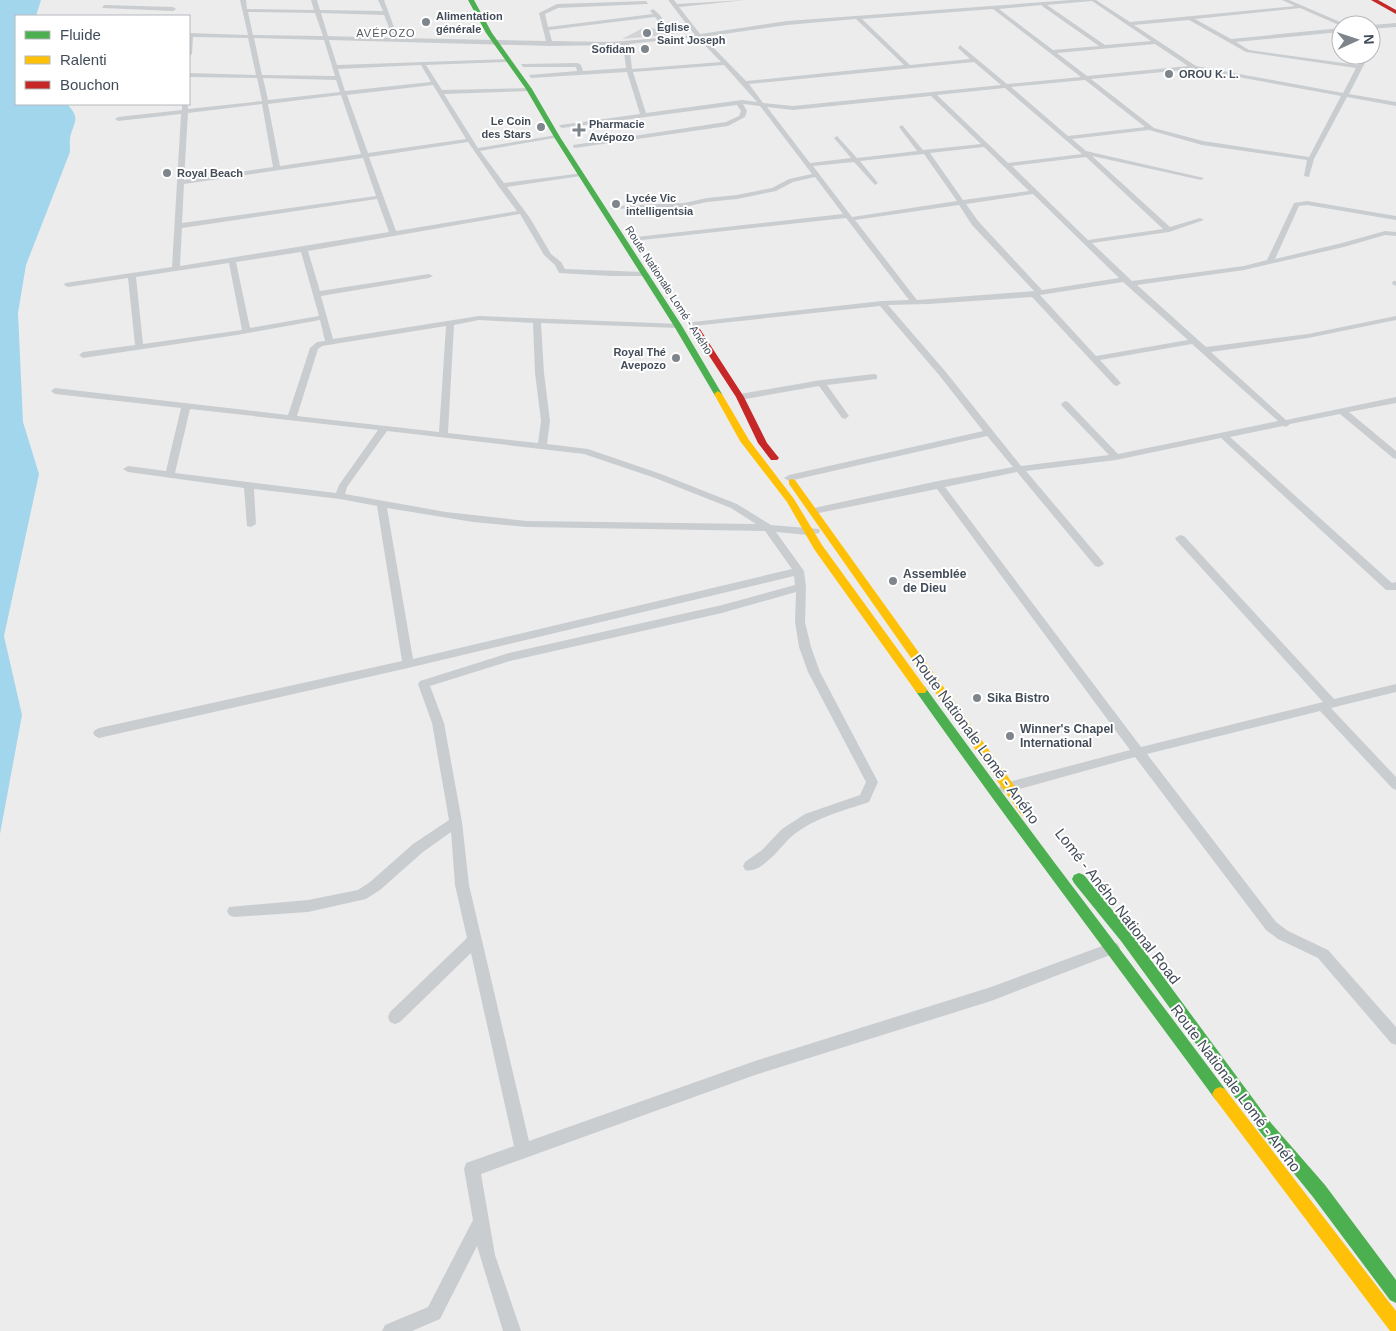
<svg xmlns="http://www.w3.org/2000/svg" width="1396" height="1331" viewBox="0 0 1396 1331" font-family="Arial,sans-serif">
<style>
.water{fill:#a2d6ed}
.building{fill:#d4d4d7}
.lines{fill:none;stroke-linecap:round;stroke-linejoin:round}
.street{fill:#cacdd0;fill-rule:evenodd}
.fast{fill:#4caf50;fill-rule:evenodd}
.slow{fill:#ffc107;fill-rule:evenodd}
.jam{fill:#c62828;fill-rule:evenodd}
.poi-dot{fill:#7e858c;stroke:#fff;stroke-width:2}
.labels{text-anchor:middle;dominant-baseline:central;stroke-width:4;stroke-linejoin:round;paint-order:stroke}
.far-poi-label{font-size:11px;font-weight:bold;fill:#434d59;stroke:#fff;text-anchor:start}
.far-neighbourhood-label{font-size:11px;letter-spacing:1px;fill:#585b60;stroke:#fff}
.far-street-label{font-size:11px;fill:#434d59;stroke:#fff}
.poi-label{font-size:12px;font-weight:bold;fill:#434d59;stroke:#fff;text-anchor:start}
.near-street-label{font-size:15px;fill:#434d59;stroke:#fff}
</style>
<rect width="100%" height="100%" fill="#edecec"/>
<path class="water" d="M0,0h41l-5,16h-20v88h51c12,13 9,15 4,30 -2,6 -1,12 -1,18l-44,113 -8,48 5,109 16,52 -35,162 18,79 -22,119z"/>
<polygon class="building" points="643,28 662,29 667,35 622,39"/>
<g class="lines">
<g class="street">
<path d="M240,0h6l1,9 67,1 -3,-10h6l3,10 63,1 -5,-11h6l14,38 148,3 -7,-28 18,-9 89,-3 2,3 -90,4 -13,6 3,13 105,-13 -3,-3 3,-2 6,5 17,23 19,-2 -27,-35h6l3,4 69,-4 -67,7 21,27 87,-13 284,-21h25l34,22 165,-16 -13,-6h7l56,24 -4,2 -41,-18 -105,11 36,20 110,-11v4l-105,10 13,8 109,15 5,-10h6l-20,39 47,8v4l-49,-9 -33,62 -5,18 -5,-1 3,-16 -105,-15 -53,-15 -77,9 14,12 118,27 -3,2 -109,-24 78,71 30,-9 4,2 -35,12 -77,11 40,38 112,-15 23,-6 27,-57 13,-2 89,15v4l-89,-15 -8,1 -24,53 67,-16 43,-12 11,1v4l-11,-1 -41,12 -100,23 -107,15 69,62 102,-13 88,-18v4l-88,18 -97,14 75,68 110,-23v6l-47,9 47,39v8l-3,-1 -53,-44 -50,10 -4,3 -3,-1 -53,11 162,146 4,-1v8h-10l-165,-152 -105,22 -90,11 77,91 1,2 -5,3 -4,-1 -78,-94 -72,15 196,260 182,-45 -147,-162 -1,-2 5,-3 4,1 150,163 62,-15v8l-65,16 65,69v13l-4,-2 -72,-77 -173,43 129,168 12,9 40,19 68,77v18l-5,-2 -73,-85 -40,-19 -12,-9 -131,-173 -130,36 -4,-2 -2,-3 2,-3 4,-2 125,-33 -193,-261 -123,25 -5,-3 5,-3 124,-27 75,-14 -26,-31 -198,45 -5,-3 5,-3 194,-44 -44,-56 -59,-69 -187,20 -4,-2 4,-2 189,-21 27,-1 -63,-82 -213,23v-4h3l207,-23 -28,-37 -22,5 -17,9 -39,8 -30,3 -23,5 -72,2 -2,-1 4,-2 70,-3 23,-5 30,-3 35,-7 17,-9 23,-5 -52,-68 -17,-2 4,7 -2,6 -17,9 -153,22 -2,-1v-2l153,-23 13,-6 2,-5 -4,-6 -175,23 -3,-2 1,-1 80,-11 -13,-42 -96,6 -2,-3 48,-4 -1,-4h-53l-2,-3 57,-1 3,2 2,6 43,-3 -3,-23 -73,1 -221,-6 8,25 172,-6 -2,3 -81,3 16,25 89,-2 1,1 -3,2 -85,3 34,54 79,-13 3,2 -80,14 24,32 79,-10v2l-2,1 -74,11 23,31 21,36 10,8 4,7 80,3 4,2 -4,2h-34l-52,-3 -4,-8 -11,-10 -24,-41 -212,37 12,40 109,-17 4,2 -4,2 -108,18 12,43 146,-23 202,8v4h-3l-137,-5 3,50 6,48 -3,23 41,5 73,25 76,30 34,21 48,4 1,2 -1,2 -11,2 -32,-3 28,39 2,16 -1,35 6,25 9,25 58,110 -9,20c-26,9 -56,16 -78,35 -10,9 -30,38 -46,33l-2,-4 2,-4 17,-12 20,-21 23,-15 55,-19 6,-13 -58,-110 -9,-25 -4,-25 1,-30 -74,21 -212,48 -80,25 14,37 18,99 7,63 60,256 226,-80 236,-74 122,-45 5,2 2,4 -2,4 -127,49 -236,74 -274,99 14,81 26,76h-18l-26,-85 -37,73 -28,12h-30l3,-6 43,-18 45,-87 -9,-51 2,-6 48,-17 -43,-193 -71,69 -5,2 -5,-2 -2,-5 2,-5 77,-74 -12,-53 -4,-53 -28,20 -43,38 -14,9 -58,13 -74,5 -5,-2 -2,-4 2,-4 79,-7 50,-10 12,-8 43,-38 36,-24 -17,-97 -14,-39 2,-3 89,-28 213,-48 73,-20 -1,-9 -386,92 -309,70 -4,-2 -2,-3 2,-3 4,-2 303,-67 -25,-155 -37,-7 -86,-10 2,35 -5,3 -4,-1 -3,-38 -116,-16 -5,-3 5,-3 38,5 15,-63 -126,-14 -4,-3 4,-3 233,27 22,-67 7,-6 8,-1 -5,-21 -83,15 -154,23 -4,-3 4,-3 52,-7 -7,-67 -60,9 -4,-2 1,-2 107,-16 9,-153 -63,7 -3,-2 3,-2 64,-7v-4l3,-2 3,2v3l74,-8 -5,-23 -68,-1v-4l67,2 -8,-37 -55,-1 -1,17 -3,2v-23l59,2zM1092,1l59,40 -46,4 -58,-40zM1042,5v1l57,40 -46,4 -54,-41zM993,9l88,68 -74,7 -47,-39 -2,3 12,11 -60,6 -48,-46zM248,12l67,1 8,23 -70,-1zM321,13l63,2 9,23 -65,-2zM655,17l16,20 -60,5 -59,-1 -3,-11zM856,19l48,46 -158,16 -43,-44 84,-12zM1189,20l57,32 110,16 -13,25 -147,-27 -62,-41zM697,37l24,25 -89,7 -3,-25zM254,38l70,2 11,36 -73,-1zM1155,44l33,22 -101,10 -30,-23zM974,62l27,23 -208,21 -30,-3 -14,-19zM421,65l10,17 -86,9 -7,-22zM724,65l33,37 -15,-2 -96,13 -13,-41zM1194,69l147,27 -32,61 -106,-16 -49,-13 -63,-49zM263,78l73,2 4,12 -72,8zM1085,80l60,47 -77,9 -57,-49zM433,85l33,54 -98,14 -21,-58zM1005,88l77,66 -74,9 -71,-68zM341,95l20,59 -81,12 -12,-62zM931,96l50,48 -58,6 -21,-25 -3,2 18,24 -60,7 -20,-22 -3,2 17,20 -41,5 -43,-56 26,3zM262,104l11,63 -89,13 4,-67zM468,142l31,45 18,24 -121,20 -27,-74zM984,147l45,44 -66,9 -33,-47zM924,154l33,47 -105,16 -39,-51 41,-4 21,23 3,-2 -18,-22zM1086,157l77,72 -75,11 -76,-74zM363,158l13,38 -194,27 2,-39zM1033,194l86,84 -77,12 -64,-69 -12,-17zM377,199l12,33 -209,34 2,-38zM959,205l13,20 62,66 -117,9 -62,-80zM301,252l18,64 -69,12 -14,-66zM229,263l13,67 -99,14 -7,-67zM1123,282l65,58 -92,16 -56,-61zM1032,297l82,88 3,1 4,-3 -21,-23 92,-16 86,77 -160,33 -50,-52 -3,-1 -4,3 1,2 47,49 -88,11 -76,-95 -57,-66 41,-1zM479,320l54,3 2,50 6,48 -3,22 -90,-10 6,-108zM446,326l-7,106 -142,-16 21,-67 4,-3zM190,409l188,21 -39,55 -3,8 -161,-20zM387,431l197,23 71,24 76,30 25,16 -229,-3 -81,-9 -101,-18 2,-7zM387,508l86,14 54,5 238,4 27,38 -379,90z"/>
<polygon points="104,5 173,7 176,9 173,11 102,8"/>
<polygon points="1396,23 1396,27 1371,29 1371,25"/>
<polygon points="1371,35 1377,39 1371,47"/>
<polygon points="1393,281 1396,281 1396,286 1392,284"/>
<polygon points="874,374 877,375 877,379 827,385 849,416 845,419 842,418 819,386 740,400 736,397 740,394 821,380"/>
</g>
<g class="fast">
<polygon points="468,0 474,0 492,33 532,89 560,137 682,326 722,394 721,396 715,396 714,394 674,326 554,137 526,89 486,33"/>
<path d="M921,686l4,1c98,136 200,268 300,402l3,5 -3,5 -5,2 -5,-2c-99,-135 -201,-269 -298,-406l-2,-3z"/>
<polygon points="1079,873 1084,875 1131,933 1271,1123 1325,1185 1396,1280 1396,1303 1390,1300 1313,1197 1261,1133 1121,941 1074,883 1072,879 1074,875"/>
</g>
<g class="slow">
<polygon points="718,391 722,394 749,440 794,499 822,545 925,687 927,690 925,693 917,693 814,549 787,502 740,441 714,394"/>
<polygon points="792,479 795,480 1001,767 1030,808 1032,812 1030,816 1026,817 1022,816 789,484 789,480"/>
<polygon points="1220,1087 1225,1089 1396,1311 1396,1331 1390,1331 1215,1099 1212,1094 1215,1089"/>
</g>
<g class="jam">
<polygon points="1371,0 1378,0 1396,10 1396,14"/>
<polygon points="692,326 698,326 744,397 767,443 779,458 777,460 771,460 758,443 736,397 691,328"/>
</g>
</g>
<g class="poi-dot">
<circle cx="426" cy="22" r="5"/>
<circle cx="647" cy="33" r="5"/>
<circle cx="645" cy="49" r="5"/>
<circle cx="1169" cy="74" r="5"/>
<circle cx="541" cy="127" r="5"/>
<path d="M576.5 122.5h5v5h5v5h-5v5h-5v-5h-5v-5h5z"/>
<circle cx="167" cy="173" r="5"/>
<circle cx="616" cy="204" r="5"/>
<circle cx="676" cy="358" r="5"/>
<circle cx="893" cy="581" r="5"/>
<circle cx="977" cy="698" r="5"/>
<circle cx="1010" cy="736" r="5"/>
</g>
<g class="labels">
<g class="far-poi-label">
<text x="436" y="16">Alimentation<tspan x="436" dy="13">générale</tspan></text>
<text x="657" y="27">Église<tspan x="657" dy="13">Saint Joseph</tspan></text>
<text x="635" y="49" text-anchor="end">Sofidam</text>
<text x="1179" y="74">OROU K. L.</text>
<text x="531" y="121" text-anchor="end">Le Coin<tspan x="531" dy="13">des Stars</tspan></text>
<text x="589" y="124">Pharmacie<tspan x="589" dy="13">Avépozo</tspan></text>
<text x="177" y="173">Royal Beach</text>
<text x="626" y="198">Lycée Vic<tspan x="626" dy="13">intelligentsia</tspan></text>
<text x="666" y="352" text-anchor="end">Royal Thé<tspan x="666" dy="13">Avepozo</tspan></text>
</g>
<g class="far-neighbourhood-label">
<text x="386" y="33">AVÉPOZO</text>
</g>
<g class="far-street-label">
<text transform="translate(669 290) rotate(57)">Route Nationale Lomé - Aného</text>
</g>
<g class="poi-label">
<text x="903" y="574">Assemblée<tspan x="903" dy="14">de Dieu</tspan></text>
<text x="987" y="698">Sika Bistro</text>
<text x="1020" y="729">Winner's Chapel<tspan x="1020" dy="14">International</tspan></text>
</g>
<g class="near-street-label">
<text transform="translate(976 739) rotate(54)">Route Nationale Lomé - Aného</text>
<text transform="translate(1118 906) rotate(52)">Lomé - Aného National Road</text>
<text transform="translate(1236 1088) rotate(53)">Route Nationale Lomé - Aného</text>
</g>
</g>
<rect x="15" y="15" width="175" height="90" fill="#ffffff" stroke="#b4b8bd"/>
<rect x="25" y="31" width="25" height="8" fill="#4caf50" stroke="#b4b8bd"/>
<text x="60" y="40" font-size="15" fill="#434d59">Fluide</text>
<rect x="25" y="56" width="25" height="8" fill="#ffc107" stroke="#b4b8bd"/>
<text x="60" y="65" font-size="15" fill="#434d59">Ralenti</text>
<rect x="25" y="81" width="25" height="8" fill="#c62828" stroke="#b4b8bd"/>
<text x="60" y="90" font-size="15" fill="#434d59">Bouchon</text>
<g transform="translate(1356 40) rotate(87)"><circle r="24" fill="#ffffff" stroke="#b4b8bd"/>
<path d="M0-4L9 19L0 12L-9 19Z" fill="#7e858c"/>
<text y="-8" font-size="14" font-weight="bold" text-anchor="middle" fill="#434d59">N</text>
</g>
</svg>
